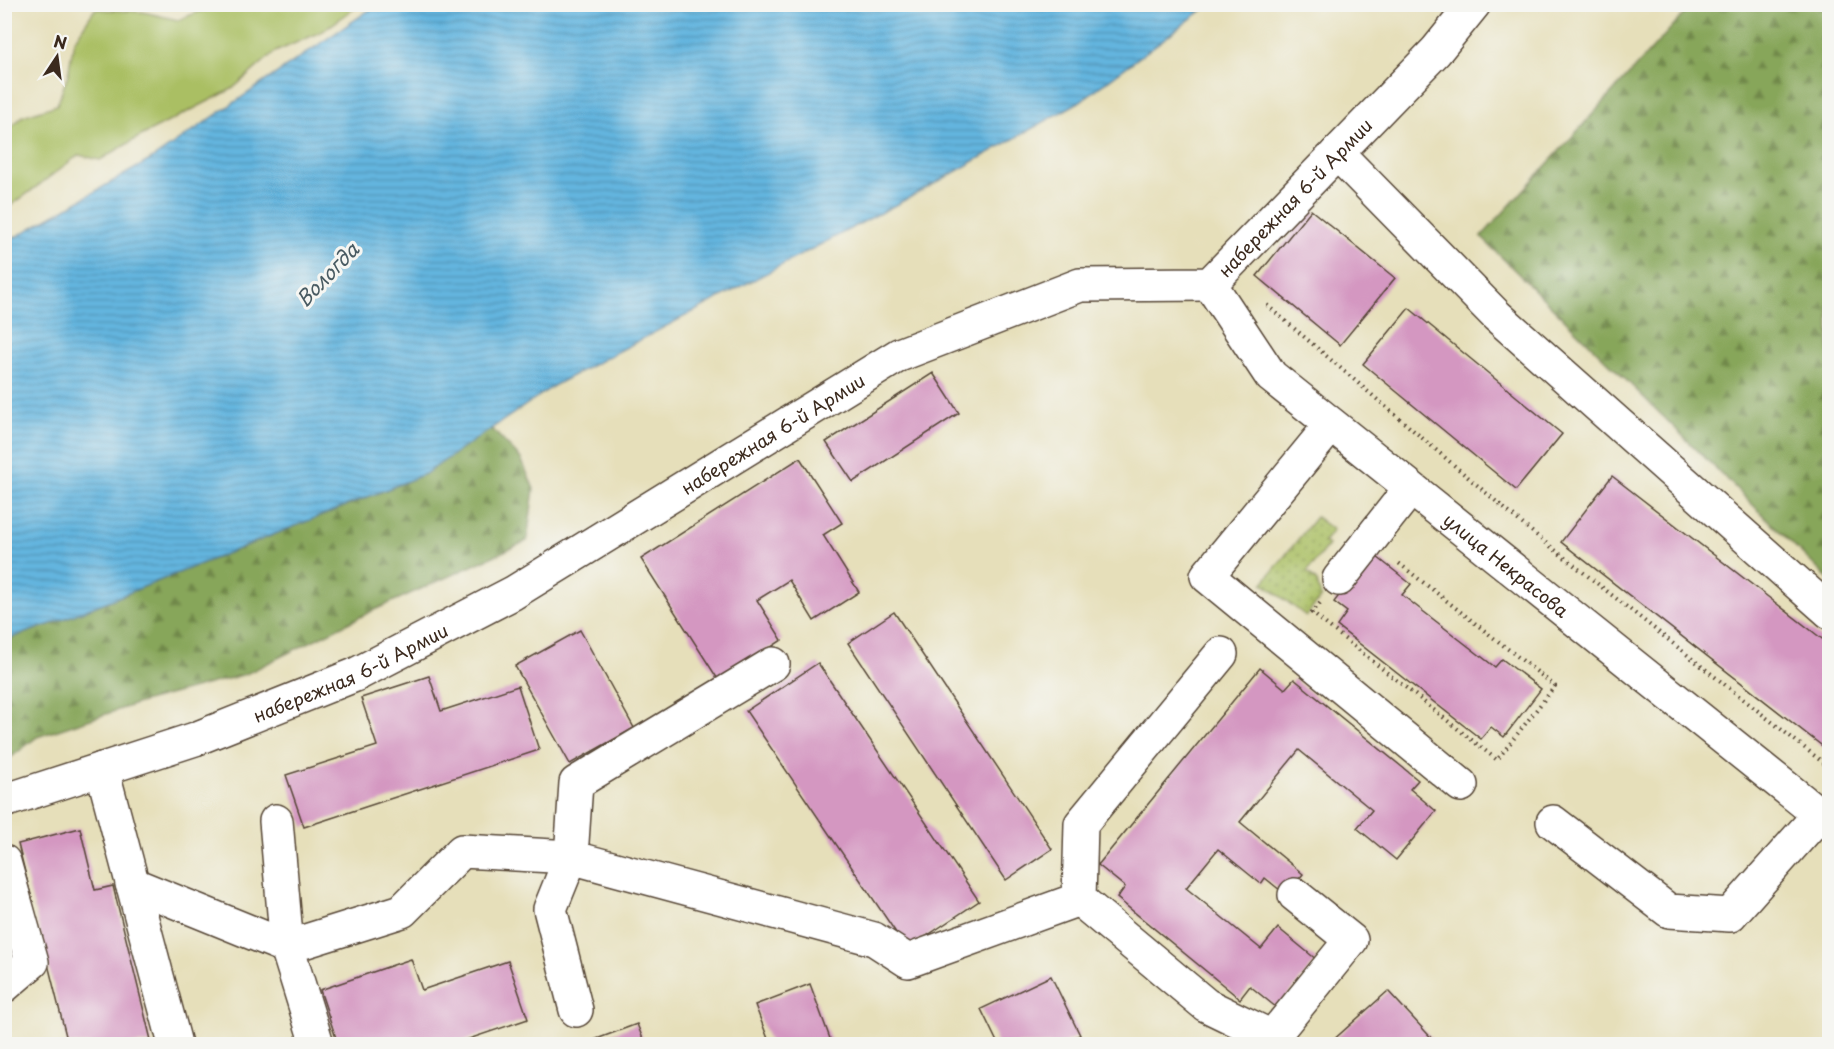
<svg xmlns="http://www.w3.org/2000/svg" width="1834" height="1049" viewBox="0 0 1834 1049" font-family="'Playpen Sans',sans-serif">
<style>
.grass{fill:#aabf64;stroke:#727441;stroke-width:1.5}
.forest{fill:url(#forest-firs);stroke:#61683c;stroke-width:1.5}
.park{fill:url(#park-dots);stroke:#727441;stroke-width:1.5}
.water{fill:url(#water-rules);stroke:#4f707e;stroke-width:1.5}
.building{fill:#d497c1}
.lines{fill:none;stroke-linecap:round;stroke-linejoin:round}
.minor-casing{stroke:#554535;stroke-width:36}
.path{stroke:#554535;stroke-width:4;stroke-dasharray:1.5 4.5;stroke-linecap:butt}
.minor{stroke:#fff;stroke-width:33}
.labels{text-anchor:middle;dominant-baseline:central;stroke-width:6;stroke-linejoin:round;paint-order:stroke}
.street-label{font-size:18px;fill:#3b2a1e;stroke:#f6f6f2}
.water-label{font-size:20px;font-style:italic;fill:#495b62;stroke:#f6f6f2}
</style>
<defs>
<pattern id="forest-firs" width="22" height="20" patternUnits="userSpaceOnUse" patternTransform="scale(1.5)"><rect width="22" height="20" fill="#87a65a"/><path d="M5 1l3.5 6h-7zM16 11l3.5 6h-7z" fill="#70874a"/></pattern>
<pattern id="park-dots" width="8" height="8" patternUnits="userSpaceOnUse" patternTransform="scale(1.5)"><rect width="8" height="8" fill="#aabf64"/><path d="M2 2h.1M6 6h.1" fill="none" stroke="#8c9b52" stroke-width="1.8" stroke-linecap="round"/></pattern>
<pattern id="water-rules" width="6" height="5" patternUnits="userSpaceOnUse" patternTransform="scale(1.5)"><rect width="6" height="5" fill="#63b5df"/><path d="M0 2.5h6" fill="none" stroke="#5393b4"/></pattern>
</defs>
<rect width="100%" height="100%" fill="#f6f6f2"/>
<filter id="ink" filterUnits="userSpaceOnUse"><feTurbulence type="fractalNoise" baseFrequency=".0167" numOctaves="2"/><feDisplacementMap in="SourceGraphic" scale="12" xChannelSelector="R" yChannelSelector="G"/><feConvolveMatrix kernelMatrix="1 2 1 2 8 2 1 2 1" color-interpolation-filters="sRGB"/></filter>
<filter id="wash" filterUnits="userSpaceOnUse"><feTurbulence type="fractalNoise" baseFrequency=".008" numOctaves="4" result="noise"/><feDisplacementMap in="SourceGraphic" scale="24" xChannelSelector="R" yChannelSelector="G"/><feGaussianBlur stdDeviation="1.35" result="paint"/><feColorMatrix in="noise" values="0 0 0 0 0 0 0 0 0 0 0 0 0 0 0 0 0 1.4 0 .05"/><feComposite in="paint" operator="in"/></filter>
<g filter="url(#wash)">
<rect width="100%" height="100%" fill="#e6dfba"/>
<path class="grass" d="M226,5h133l-36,26 -48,21 -43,37 -93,48 -39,23 -21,-5c-26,18 -48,38 -74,54v-76l18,-17 34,-11 11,-30 6,-34 21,-32 48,3 35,8 28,-11z"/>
<g class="forest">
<polygon points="1692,5 1829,5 1829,580 1481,237"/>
<polygon points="491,428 521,459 534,489 527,541 372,611 246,674 139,703 37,737 5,762 5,640 51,624 425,474"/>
</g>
<polygon class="park" points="1316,517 1333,530 1324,542 1328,545 1307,572 1317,582 1321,597 1306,616 1263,583"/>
<polygon class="water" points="378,4 1209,4 1209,5 1079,102 916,194 555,385 425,474 51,624 5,640 5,243 150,160"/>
<g id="blocks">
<g class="building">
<polygon points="1311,210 1395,278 1340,345 1257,276"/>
<polygon points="1409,308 1562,434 1516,490 1363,364"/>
<polygon points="933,373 959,413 853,482 826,442"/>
<polygon points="800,458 842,523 823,535 859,592 814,621 789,580 757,600 782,640 719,681 641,559"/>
<polygon points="1612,476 1830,645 1830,752 1561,542"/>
<polygon points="1372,553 1411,584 1402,595 1495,667 1502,659 1541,689 1504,737 1491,727 1481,739 1337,626 1347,612 1334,602"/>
<polygon points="894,612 1052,849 1006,880 848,643"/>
<polygon points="580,630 634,728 570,764 515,666"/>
<polygon points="818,663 979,901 907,949 746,711"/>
<polygon points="1260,668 1285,689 1294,679 1418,780 1410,789 1436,811 1396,860 1357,828 1372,810 1299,750 1240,822 1303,874 1286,895 1265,878 1261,884 1218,849 1186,888 1261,949 1278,928 1317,960 1277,1008 1250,986 1240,999 1117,898 1125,887 1098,865"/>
<polygon points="429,676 441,711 518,686 539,750 304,827 286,775 377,746 361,698"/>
<polygon points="80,828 95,890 113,886 152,1044 68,1044 18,844"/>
<polygon points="4,910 18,948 4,953"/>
<polygon points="411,959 422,990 508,961 528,1019 454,1044 338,1044 320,990"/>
<polygon points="1051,976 1080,1035 1061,1044 998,1044 981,1009"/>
<polygon points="810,984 832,1044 770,1044 755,1005"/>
<polygon points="1388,991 1437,1044 1333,1044 1331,1042"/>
<polygon points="637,1024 645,1044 583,1044"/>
</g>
</g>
</g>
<g filter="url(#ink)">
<use href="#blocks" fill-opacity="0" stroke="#554535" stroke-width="1.5"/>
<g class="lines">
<g class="minor-casing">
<g id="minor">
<polyline points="1337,153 1497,316 1830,612"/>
<path id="s1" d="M1210,284l61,92 559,447"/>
<polyline points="1331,425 1207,576 1461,785"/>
<polyline points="1339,579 1410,489"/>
<polyline points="773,664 576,783 571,857 874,939 908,961 1079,899 1081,824 1221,654"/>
<polyline points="102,769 175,1044"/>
<path id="s2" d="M4,801l191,-62 160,-64 158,-82 386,-238 181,-70 130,-1 226,-233 38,-47"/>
<polyline points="1553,822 1669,911 1730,915 1819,815"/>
<polyline points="4,862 32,962 4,986"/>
<polyline points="132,884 287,947 276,821"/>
<polyline points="1079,899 1206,1005 1272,1037 1351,940 1295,895"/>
<polyline points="317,1044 287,947 402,911 462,851 571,857 550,909 576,1010"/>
</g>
</g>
<g class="path">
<polyline points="1267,305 1526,527 1830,768"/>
<polyline points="1320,603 1312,613 1497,760 1555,686 1396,561"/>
</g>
<use href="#minor" class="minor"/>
</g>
</g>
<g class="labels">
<g class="street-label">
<text stroke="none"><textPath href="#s2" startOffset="1450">набережная 6-й Армии</textPath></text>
<text stroke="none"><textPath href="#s2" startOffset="856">набережная 6-й Армии</textPath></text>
<text stroke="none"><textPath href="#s1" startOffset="412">улица Некрасова</textPath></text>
<text stroke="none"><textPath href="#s2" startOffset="370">набережная 6-й Армии</textPath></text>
</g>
<g class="water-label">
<text transform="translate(327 274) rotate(-46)">Вологда</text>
</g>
</g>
<rect width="1834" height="1049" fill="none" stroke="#f6f6f2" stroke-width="24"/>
<g transform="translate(57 57) rotate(13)" stroke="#f6f6f2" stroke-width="4.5" paint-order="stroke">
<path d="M0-4.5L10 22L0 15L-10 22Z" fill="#3b2a1e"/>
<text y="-9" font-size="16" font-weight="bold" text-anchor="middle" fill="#3b2a1e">N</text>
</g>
</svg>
